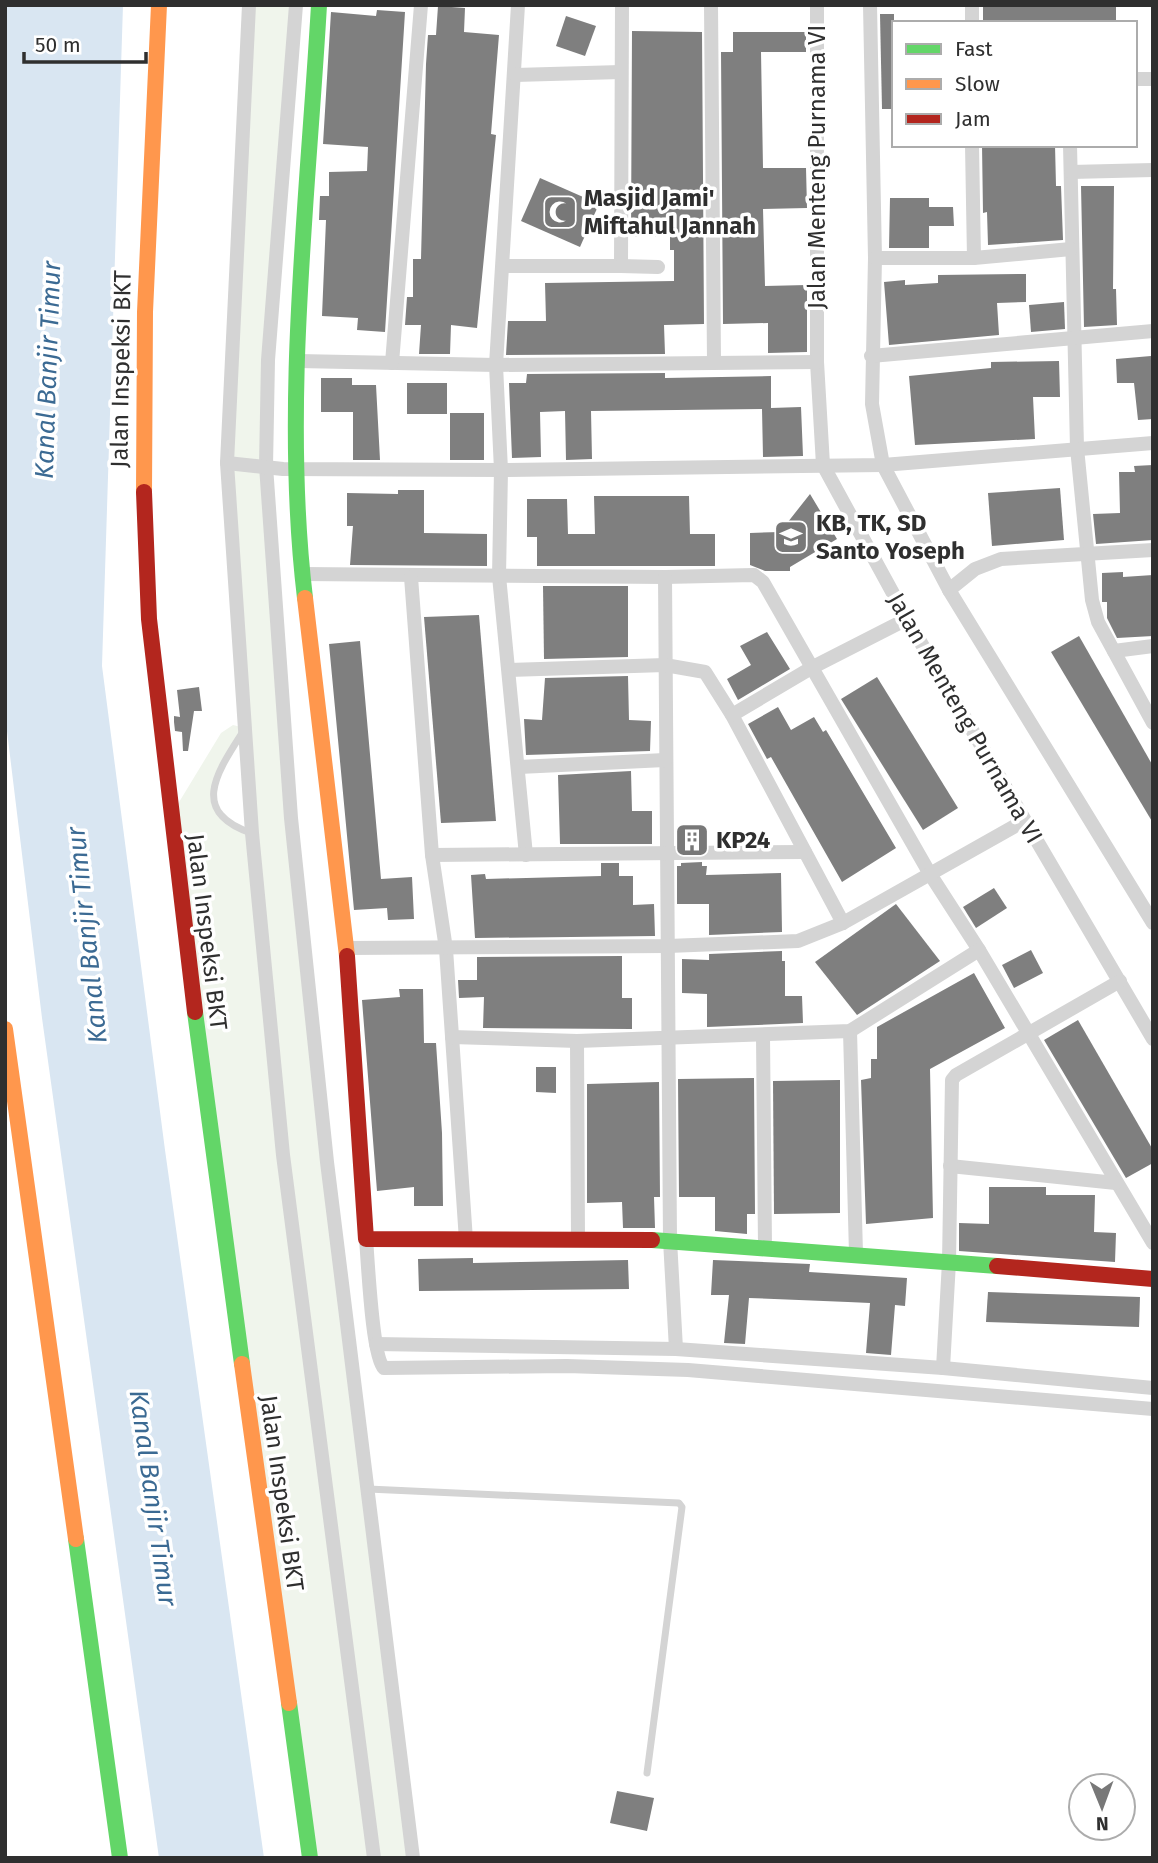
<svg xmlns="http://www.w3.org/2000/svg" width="1158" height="1863" viewBox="0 0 1158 1863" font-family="'Fira Sans',sans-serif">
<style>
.green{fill:#f0f5ec}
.water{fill:#d9e6f2}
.building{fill:#7f7f7f}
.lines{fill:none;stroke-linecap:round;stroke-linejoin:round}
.lane{stroke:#d4d4d4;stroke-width:7}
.street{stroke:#d4d4d4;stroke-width:14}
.fast{stroke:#63d668;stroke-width:16}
.slow{stroke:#ff974d;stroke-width:16}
.jam{stroke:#b3261e;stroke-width:16}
.labels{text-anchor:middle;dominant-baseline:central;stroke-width:7;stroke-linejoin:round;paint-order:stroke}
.street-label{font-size:24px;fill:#2f2f2f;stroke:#fff}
.poi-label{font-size:24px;font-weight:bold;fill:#2f2f2f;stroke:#fff;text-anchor:start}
.water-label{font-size:26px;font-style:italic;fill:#3b6a93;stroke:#fff}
</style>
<rect width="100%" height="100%" fill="#fff"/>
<polygon class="green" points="249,5 296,5 263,472 291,818 419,1858 310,1858 170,817 221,733 233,725 245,728 216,777 217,812 252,833 229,382"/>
<polygon class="water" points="5,5 123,5 102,666 165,1150 264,1858 159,1858 42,1018 6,723"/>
<g class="building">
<polygon points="1116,5 1116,23 983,23 983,6"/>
<polygon points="438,6 465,8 464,32 499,35 491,134 496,135 477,328 451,325 450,354 419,354 421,325 405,325 407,297 413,297 413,259 421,259 426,64 428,35 436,35"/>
<polygon points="377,10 405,12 385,332 357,330 358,318 322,316 326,220 319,220 320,196 329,196 329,172 367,171 368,147 323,144 331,12 376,16"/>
<polygon points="880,14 894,14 894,109 882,109"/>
<polygon points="566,16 596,26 585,56 556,46"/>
<polygon points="632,31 702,32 704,324 664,325 665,354 506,355 508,321 546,321 545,283 674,281 674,250 670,250 670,236 631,237"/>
<polygon points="733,32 806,32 806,52 761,52 763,168 806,168 807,208 763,209 765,286 807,285 807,352 768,353 768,323 723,324 721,52 733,52"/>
<polygon points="982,145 1055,145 1056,186 1061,186 1063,240 988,245 987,212 983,213"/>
<polygon points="540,178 599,204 580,247 521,221"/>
<polygon points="1081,186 1114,186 1113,289 1116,289 1117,325 1084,327"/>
<polygon points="890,198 929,198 929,207 953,207 954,226 929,226 929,248 889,248"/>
<polygon points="1026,274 1026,302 997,303 999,335 889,345 884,282 905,280 905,285 938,283 938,275"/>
<polygon points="1064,302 1065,329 1031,332 1029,305"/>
<polygon points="1151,356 1153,419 1138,420 1134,383 1117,383 1116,359"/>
<polygon points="1059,361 1060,397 1033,397 1035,439 915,445 909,376 991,368 991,362"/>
<polygon points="665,373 665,378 771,376 771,408 801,407 803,456 763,457 762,409 591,411 592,459 566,460 565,411 540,412 541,457 512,458 509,383 526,383 527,374"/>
<polygon points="321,378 352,378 352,385 376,385 380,460 353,460 353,412 321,412"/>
<rect x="407" y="383" width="40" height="31"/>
<rect x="450" y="413" width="34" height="47"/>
<polygon points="1153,465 1153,540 1096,544 1093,514 1120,513 1119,472 1135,472 1134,466"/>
<polygon points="1060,488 1064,540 992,546 988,493"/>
<polygon points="398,490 424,490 424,533 487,534 487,566 350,565 353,526 347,526 347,493 398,494"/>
<polygon points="810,494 837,539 790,567 790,571 765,571 750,565 750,533 780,532"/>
<polygon points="594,496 689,496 690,534 715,534 715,566 537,566 537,537 527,537 527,499 567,499 568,534 595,534"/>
<polygon points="1123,572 1123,577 1153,575 1153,636 1117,638 1107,618 1107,602 1102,602 1102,573"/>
<polygon points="543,586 628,586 628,657 544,659"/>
<polygon points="479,615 496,821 441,823 424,617"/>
<polygon points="767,632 790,669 738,700 727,679 751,665 740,646"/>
<polygon points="1079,636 1153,766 1153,823 1051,652"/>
<polygon points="360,641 381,879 412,877 414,919 388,920 387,908 354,910 329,644"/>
<polygon points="628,676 629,720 651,721 650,751 526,755 524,719 542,720 545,678"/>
<polygon points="877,677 958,808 923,830 841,699"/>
<polygon points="199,687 202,711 194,711 188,751 183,751 182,732 175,731 174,722 174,716 180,717 177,690"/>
<polygon points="778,707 791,730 814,717 823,732 826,730 896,848 842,882 771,757 767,759 748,724"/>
<polygon points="631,771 632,811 652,811 652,844 560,844 558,775"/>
<polygon points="702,830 702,843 681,843 681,831"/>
<polygon points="702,862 702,866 707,866 706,875 781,873 782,932 709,935 709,904 677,904 677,866 681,866 681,863"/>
<polygon points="601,863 619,863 619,876 633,876 633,905 654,904 655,936 475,938 471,875 485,874 486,879 601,876"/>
<polygon points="994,888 1007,908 976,928 963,907"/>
<polygon points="896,904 940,961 857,1015 815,962"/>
<polygon points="1031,950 1043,973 1014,988 1002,965"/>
<polygon points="782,951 782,961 785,961 785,996 802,996 803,1023 707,1027 707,994 682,993 682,959 709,960 709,954"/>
<polygon points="622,956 622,998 632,998 632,1029 483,1028 484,997 459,998 458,980 477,980 477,957"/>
<polygon points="974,973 1005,1028 930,1069 933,1218 866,1224 861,1080 871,1078 871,1059 877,1059 877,1027"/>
<polygon points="399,989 423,989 424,1043 436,1043 442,1133 443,1206 414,1206 414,1187 377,1191 362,1000 400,997"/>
<polygon points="1078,1020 1153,1150 1153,1163 1126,1178 1044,1040"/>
<polygon points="536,1067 556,1067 556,1093 536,1092"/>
<polygon points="754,1078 755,1214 747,1214 747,1234 715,1231 715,1197 679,1197 678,1079"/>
<polygon points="840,1080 840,1213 774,1214 773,1081"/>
<polygon points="659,1082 660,1197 654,1197 655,1228 623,1228 622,1202 587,1203 587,1084"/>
<polygon points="989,1187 1046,1187 1046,1195 1095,1195 1094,1232 1116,1233 1115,1262 959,1251 959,1223 989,1224"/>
<polygon points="473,1258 473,1263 628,1260 629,1289 419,1291 418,1259"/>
<polygon points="713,1260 810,1264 809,1272 907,1278 905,1306 895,1305 891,1355 866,1353 870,1303 848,1302 749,1298 745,1344 724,1343 729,1295 711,1295"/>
<polygon points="988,1292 1140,1297 1139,1327 986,1322"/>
<polygon points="617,1791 654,1798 647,1831 610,1823"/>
</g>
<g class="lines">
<g class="lane">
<path d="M244,730c-26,41 -56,81 7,103"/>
<polyline points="368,1489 679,1503 682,1507 647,1773"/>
</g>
<g class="street">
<polyline points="249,5 227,463 252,833 283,1155 374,1858"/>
<polyline points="296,5 268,360 266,466 291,818 327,1162 413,1858"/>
<polyline points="518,5 496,365 501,470 499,576 526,855"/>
<polyline points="711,5 714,361"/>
<polyline points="817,5 817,362 823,465 907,619 1153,1039"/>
<polyline points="870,5 875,258 872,404 883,465 949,590 1153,923"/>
<polyline points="972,23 972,5"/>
<polyline points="515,75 621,72"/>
<polyline points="1135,79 1153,79"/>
<polyline points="972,145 974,258"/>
<polyline points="1070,145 1077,448 1092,600 1098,622 1153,723"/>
<polyline points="1071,172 1153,170"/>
<polyline points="875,258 974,258 1071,249"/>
<polyline points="503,266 621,266 622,5"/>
<polyline points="621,266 658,267"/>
<polyline points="871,356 1153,331"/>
<polyline points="298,361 496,365 817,362"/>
<polyline points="392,363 421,5"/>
<polyline points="227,463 283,469 501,470 883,465 1153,443"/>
<polyline points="302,574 665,577 754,575 763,582 930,874 979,950 1153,1243"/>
<polyline points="411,577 432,855 446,949 466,1240"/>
<polyline points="665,577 670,1240 676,1349"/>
<polyline points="949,590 975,569 1001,559 1153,550"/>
<polyline points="1114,651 1153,646"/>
<polyline points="509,670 665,665 705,672 732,715 843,923"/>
<polyline points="732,715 813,667 907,619"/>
<polyline points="519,767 665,760"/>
<polyline points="432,855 805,852"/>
<polyline points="346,948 668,946 798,941 843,923 1024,821"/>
<polyline points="850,1031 856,1254"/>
<polyline points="763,1036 765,1247"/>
<polyline points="452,1037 577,1041 850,1031 979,950"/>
<polyline points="577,1041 578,1240"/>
<polyline points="950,1166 1116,1183"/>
<path d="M366,1239c2,22 6,118 18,129l183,-2 121,4 465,39"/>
<polyline points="376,1344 676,1349 943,1368 1153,1388"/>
<polyline points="943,1368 949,1262 952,1080 956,1075 1120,981"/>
</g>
<g class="fast">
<path d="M305,598c-23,-191 3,-401 14,-593"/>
<polyline points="195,1012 242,1364"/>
<polyline points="652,1240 997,1266"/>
<polyline points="76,1539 120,1858"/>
<polyline points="289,1703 310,1858"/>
</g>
<g class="slow">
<polyline points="144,492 145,312 159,5"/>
<polyline points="305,598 347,956"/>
<polyline points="5,1029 76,1539"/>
<polyline points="242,1364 289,1703"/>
</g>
<g class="jam">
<polyline points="144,492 149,619 195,1012"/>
<polyline points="347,956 366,1239 652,1240"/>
<polyline points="997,1266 1153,1279"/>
</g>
</g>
<defs>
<g id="mosque-square" transform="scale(1.75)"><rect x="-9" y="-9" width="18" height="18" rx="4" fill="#787878" stroke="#fff"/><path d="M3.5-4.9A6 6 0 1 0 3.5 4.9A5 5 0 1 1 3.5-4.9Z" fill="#fff"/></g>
<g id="school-square" transform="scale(1.75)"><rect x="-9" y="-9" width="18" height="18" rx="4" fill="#787878" stroke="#fff"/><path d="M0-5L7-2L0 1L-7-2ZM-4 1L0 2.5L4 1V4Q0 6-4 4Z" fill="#fff"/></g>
<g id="building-square" transform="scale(1.75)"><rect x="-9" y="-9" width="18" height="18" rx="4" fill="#787878" stroke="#fff"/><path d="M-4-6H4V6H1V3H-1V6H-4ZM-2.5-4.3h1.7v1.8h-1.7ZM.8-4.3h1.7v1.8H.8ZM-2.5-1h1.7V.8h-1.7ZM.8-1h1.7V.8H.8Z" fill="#fff"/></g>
</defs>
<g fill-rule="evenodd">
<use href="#mosque-square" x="560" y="212"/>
<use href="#school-square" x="791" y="537"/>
<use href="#building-square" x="692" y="840"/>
</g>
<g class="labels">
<g class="street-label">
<text transform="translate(817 167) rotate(-90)">Jalan Menteng Purnama VI</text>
<text transform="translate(121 369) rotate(-89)">Jalan Inspeksi BKT</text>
<text transform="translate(965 718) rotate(60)">Jalan Menteng Purnama VI</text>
<text transform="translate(207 932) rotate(83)">Jalan Inspeksi BKT</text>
<text transform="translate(282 1493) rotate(82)">Jalan Inspeksi BKT</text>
</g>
<g class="poi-label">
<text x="584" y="198">Masjid Jami'<tspan x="584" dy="28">Miftahul Jannah</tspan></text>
<text x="816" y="523">KB, TK, SD<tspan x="816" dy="28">Santo Yoseph</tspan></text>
<text x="716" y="840">KP24</text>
</g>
<g class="water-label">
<text transform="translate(48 370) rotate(-88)">Kanal Banjir Timur</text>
<text transform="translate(87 935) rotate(-96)">Kanal Banjir Timur</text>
<text transform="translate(153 1498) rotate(82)">Kanal Banjir Timur</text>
</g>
</g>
<rect width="1158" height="1863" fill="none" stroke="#2f2f2f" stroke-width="14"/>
<rect x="892" y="21" width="245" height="126" fill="#ffffff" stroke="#acacac" stroke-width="2"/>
<rect x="906" y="44" width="35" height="10" fill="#63d668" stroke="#acacac" stroke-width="2"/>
<text x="955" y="56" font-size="21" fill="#2f2f2f">Fast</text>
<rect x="906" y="79" width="35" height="10" fill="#ff974d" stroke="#acacac" stroke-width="2"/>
<text x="955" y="91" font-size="21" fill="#2f2f2f">Slow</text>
<rect x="906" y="114" width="35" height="10" fill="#b3261e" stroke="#acacac" stroke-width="2"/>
<text x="955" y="126" font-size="21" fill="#2f2f2f">Jam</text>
<g transform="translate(1102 1807) rotate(179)"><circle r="33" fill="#ffffff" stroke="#acacac" stroke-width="2"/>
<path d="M0-5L12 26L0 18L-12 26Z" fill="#787878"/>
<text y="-10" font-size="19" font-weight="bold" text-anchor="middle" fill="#2f2f2f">N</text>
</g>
<path d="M24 52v10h122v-10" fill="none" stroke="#2f2f2f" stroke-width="3.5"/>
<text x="35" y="52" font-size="21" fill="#2f2f2f" stroke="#ffffff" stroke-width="5" paint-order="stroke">50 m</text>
</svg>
